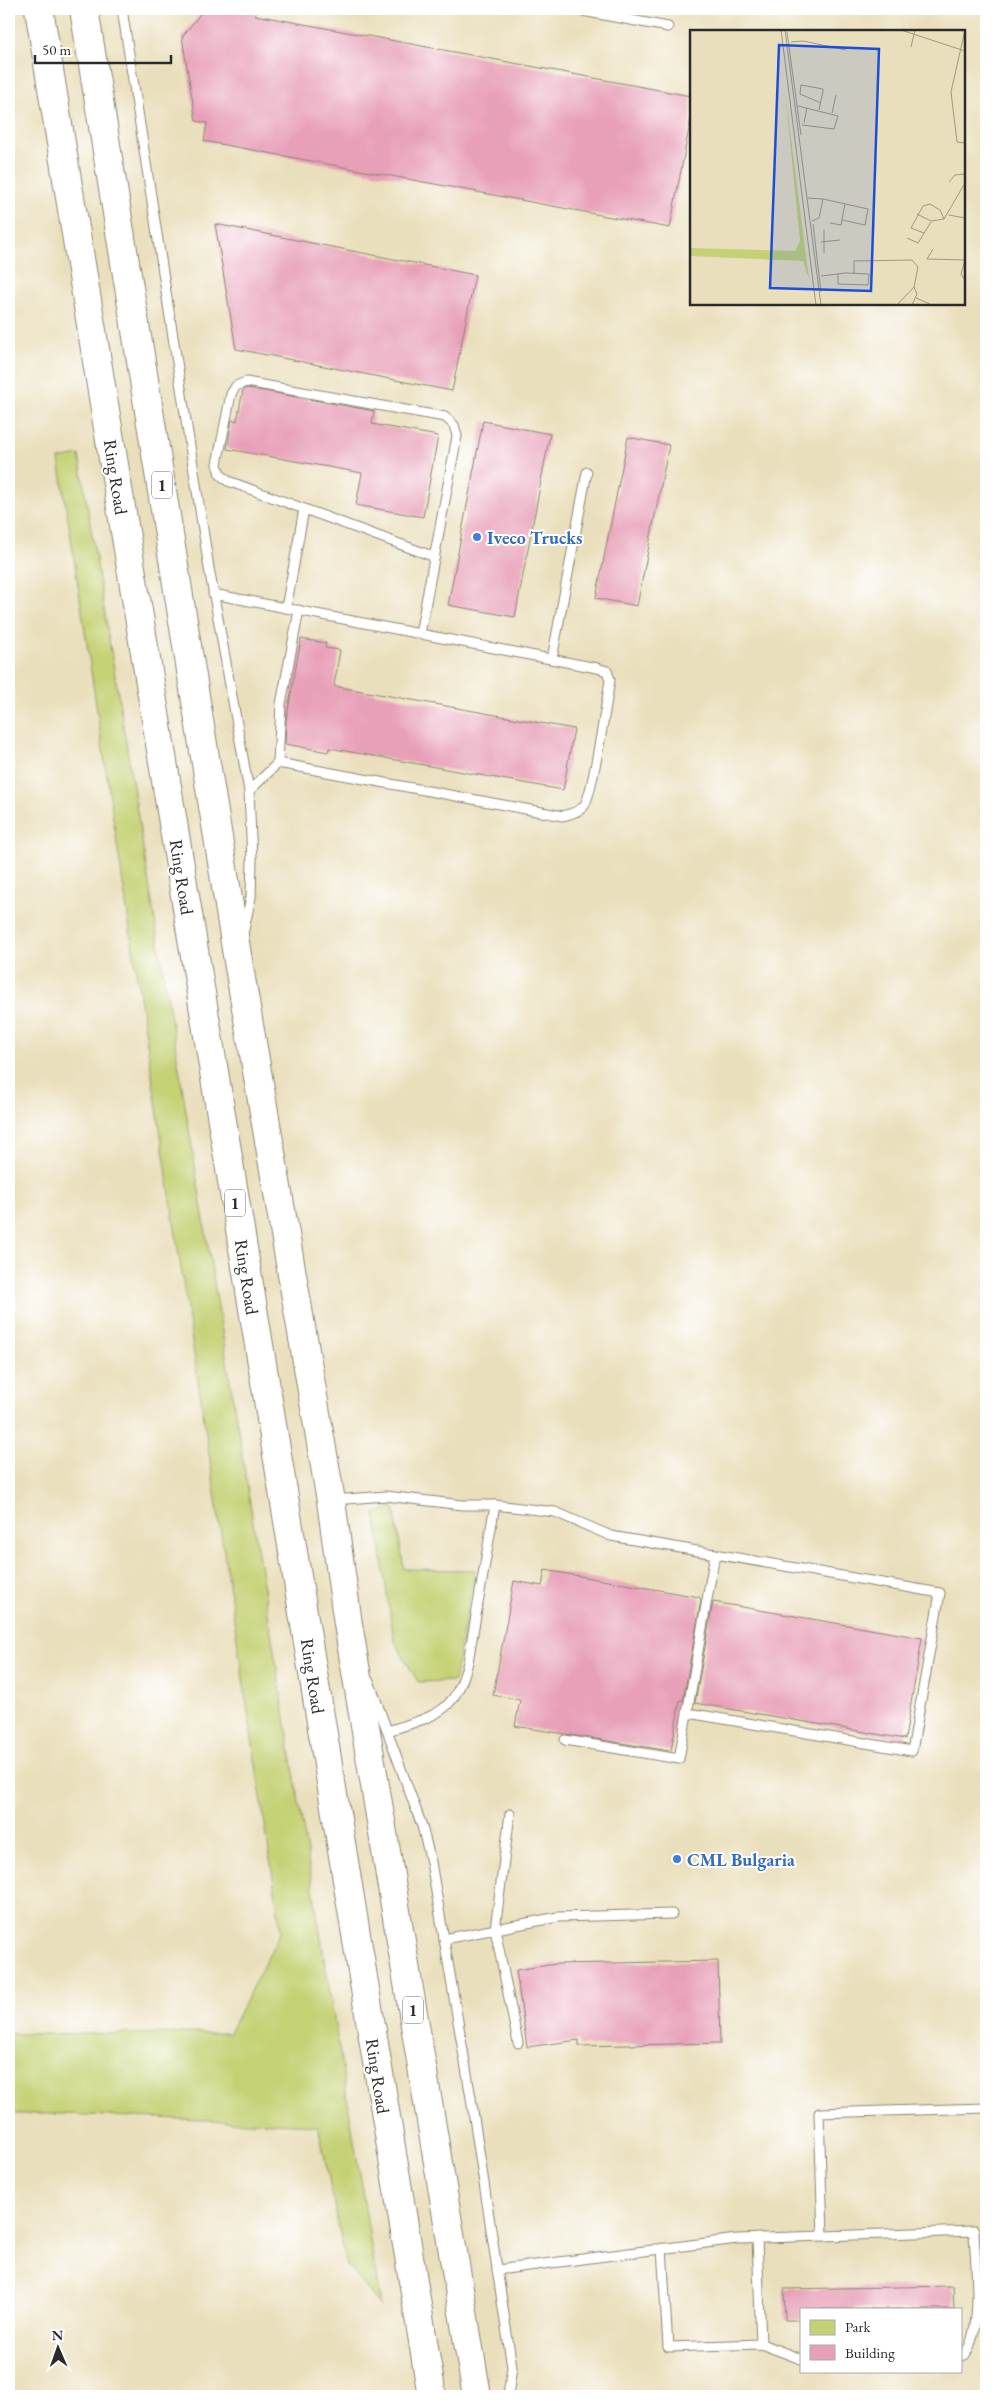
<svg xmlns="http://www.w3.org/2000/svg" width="995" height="2405" viewBox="0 0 995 2405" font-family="'EB Garamond',serif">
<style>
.green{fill:#c4d275;stroke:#787e50}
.building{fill:#e8a0b8}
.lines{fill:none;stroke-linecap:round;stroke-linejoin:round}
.lane-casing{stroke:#8a8574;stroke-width:11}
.highway-casing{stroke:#8a8574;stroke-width:30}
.path{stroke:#8a8574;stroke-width:3;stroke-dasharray:4 4;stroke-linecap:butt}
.lane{stroke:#fff;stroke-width:9}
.highway{stroke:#fff;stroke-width:28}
.shop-dot{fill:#3f7fe0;stroke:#fff;stroke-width:2}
.labels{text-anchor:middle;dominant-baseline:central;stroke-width:4;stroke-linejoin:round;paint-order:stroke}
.shield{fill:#fff;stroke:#6b6b6b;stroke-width:1}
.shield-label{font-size:16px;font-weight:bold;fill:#2b2b2b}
.street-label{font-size:18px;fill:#2b2b2b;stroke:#fff}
.shop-label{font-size:18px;font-weight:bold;fill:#366cbe;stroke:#fff;text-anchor:start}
.inset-road{fill:none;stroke:#9e9782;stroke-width:1}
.view{fill:#1d4ed8;fill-opacity:0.15;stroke:#1d4ed8;stroke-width:2.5}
.inset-edge{fill:none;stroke:#2b2b2b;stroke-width:2.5}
</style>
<rect width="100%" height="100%" fill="#fff"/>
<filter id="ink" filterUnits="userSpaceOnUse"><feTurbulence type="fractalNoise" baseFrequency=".02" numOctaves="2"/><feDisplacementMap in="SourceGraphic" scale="10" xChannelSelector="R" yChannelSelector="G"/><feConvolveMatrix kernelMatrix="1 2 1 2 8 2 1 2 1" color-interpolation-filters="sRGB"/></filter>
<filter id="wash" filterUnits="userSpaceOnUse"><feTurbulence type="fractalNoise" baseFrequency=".0096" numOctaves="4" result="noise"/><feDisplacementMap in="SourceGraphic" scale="20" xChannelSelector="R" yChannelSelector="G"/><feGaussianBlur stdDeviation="1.12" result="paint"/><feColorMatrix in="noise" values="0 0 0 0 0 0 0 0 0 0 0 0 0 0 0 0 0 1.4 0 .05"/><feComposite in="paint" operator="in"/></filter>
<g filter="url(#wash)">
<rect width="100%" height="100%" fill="#eadfbc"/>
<g class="green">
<polygon points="79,455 381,2306 346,2264 318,2125 65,2114 9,2114 9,2034 229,2033 281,1931 59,459"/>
<polygon points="394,1507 404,1569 475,1570 454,1681 418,1682 394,1640 375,1513"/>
</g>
<g id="blocks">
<g class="building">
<polygon points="204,9 256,9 255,15 691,96 691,118 670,228 204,141 207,123 196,121 182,37"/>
<polygon points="215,224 475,275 452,391 236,349"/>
<polygon points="247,388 374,411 372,424 438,436 423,517 356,505 362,473 227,449 232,420 237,421 243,390"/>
<polygon points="483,421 550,434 515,617 448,605"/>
<polygon points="628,437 669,445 637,606 596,598"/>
<polygon points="301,639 326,643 325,648 340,650 334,686 574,729 563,790 329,748 328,752 285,744 286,721"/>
<polygon points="545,1570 699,1597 701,1600 683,1701 680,1700 671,1751 515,1726 520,1700 493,1695 514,1581 542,1586"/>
<polygon points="713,1602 922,1638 905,1739 695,1703"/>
<polygon points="718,1961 720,2043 579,2046 579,2040 527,2047 516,1970 556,1964"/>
<polygon points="953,2286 954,2309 801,2309 801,2320 785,2320 784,2289"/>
</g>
</g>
</g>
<g filter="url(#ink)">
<use href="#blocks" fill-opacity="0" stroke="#8a8574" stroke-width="1"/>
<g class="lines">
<g class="lane-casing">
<g id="lane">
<polyline points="122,9 209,568 249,791 252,860 251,897 243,934"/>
<polyline points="572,9 668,27"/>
<path d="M213,594l384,74 10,3 3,9c-3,19 -18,117 -26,126 -5,6 -14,8 -21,10l-285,-53 -29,28"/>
<polyline points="286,608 304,509"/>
<polyline points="420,634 457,436 454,425 445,417 246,382 236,386 231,394 217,464 220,474 228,481 435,557"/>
<polyline points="552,659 587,472"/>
<polyline points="278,763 281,704 299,610"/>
<path d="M333,1500l53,-4 77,9h32l-27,157c-13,53 -33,53 -80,69"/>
<polyline points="495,1505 555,1512 611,1536 940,1593 912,1751 688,1713"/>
<polyline points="369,1681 422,1826 431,1862 471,2098 512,2367 508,2396"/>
<polyline points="565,1740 679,1759 715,1554"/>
<polyline points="510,1814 495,1929 518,2043"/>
<polyline points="444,1939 558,1917 672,1914"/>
<polyline points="823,2236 819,2113 986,2108"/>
<polyline points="757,2238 761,2344"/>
<polyline points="662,2248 668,2347 761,2344 801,2359"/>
<path d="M497,2270l240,-31 237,-8c1,35 10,93 -9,124l-4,1"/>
</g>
</g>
<g class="highway-casing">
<g id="highway">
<polyline points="39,9 432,2396"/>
<polyline points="84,9 238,961 331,1501 348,1624 477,2396"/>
</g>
</g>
<polyline class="path" points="9,117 16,110"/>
<use href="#lane" class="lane"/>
<use href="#highway" class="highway"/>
</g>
</g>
<g class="shop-dot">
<circle cx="477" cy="537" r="5"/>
<circle cx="677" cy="1859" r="5"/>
</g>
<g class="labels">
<g class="shield">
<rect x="152" y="471.5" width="20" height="27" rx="4"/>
<rect x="225" y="1189.5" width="20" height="27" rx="4"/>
<rect x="403" y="1996.5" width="20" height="27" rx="4"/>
</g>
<g class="shield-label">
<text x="162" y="485">1</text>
<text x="235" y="1203">1</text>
<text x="413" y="2010">1</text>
</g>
<g class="street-label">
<text transform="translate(116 477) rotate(81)">Ring Road</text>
<text transform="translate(182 877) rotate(81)">Ring Road</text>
<text transform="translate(247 1277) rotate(81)">Ring Road</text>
<text transform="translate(313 1676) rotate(81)">Ring Road</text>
<text transform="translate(378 2076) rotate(81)">Ring Road</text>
</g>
<g class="shop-label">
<text x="487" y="537">Iveco Trucks</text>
<text x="687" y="1859">CML Bulgaria</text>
</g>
</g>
<g transform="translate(690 30)">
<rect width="275" height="275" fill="#eadfbc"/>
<path d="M95,61l24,188 -6,-18 -113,-5v-8l105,3 5,-10z" fill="#c4d275"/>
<path class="inset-road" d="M91,0l35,275M95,0l36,275M211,0l64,21M275,0l-14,62 6,50 8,1M97,2l14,103M101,12l12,-1 43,9M221,17l4,-17M108,76l40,10 -4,13 -32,-4M129,80l4,-19v-2l-22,-4 -1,9 21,9M142,83l4,-18M114,93l3,-15M259,152l6,-7 10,-1M117,168l16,1 -4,19 -7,3M133,169l45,10 -3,16 -23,-5M227,184l14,7 13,-2 21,-36M259,185l16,3M140,193l11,2 4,-21M123,194l8,68M234,203l-13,-5 12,-22 7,-2 10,6 4,9M217,208l11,5 13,-21M131,212l19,-2M243,219l-6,10 38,1M134,223v-23M275,230l-4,14 4,6M164,243v-12l58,-1 6,7 -4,20M131,246l17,-2 7,-1 24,1 -1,11 -30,-1v-10M226,268l14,6M207,275l17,-18 3,7 -5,11"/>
<path class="view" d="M89,15l100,4 -8,242 -101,-3z"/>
<rect width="275" height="275" class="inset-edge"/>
</g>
<rect width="995" height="2405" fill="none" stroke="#fff" stroke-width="30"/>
<rect x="800" y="2308" width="162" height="65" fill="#ffffff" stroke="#aaaaaa"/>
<rect x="810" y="2320" width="25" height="15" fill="#c4d275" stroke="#aaaaaa"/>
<text x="845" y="2332" font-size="15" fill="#2b2b2b">Park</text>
<rect x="810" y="2345" width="25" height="15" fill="#e8a0b8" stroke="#aaaaaa"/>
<text x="845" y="2358" font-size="15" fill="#2b2b2b">Building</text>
<g transform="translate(58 2348) rotate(358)" stroke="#ffffff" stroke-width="4" paint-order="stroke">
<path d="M0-4L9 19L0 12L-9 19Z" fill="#2b2b2b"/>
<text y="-8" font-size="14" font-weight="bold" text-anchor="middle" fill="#2b2b2b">N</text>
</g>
<path d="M35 55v8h136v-8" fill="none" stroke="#2b2b2b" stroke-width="2.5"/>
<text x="42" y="55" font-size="15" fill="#2b2b2b" stroke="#ffffff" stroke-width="4" paint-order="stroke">50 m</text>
</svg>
